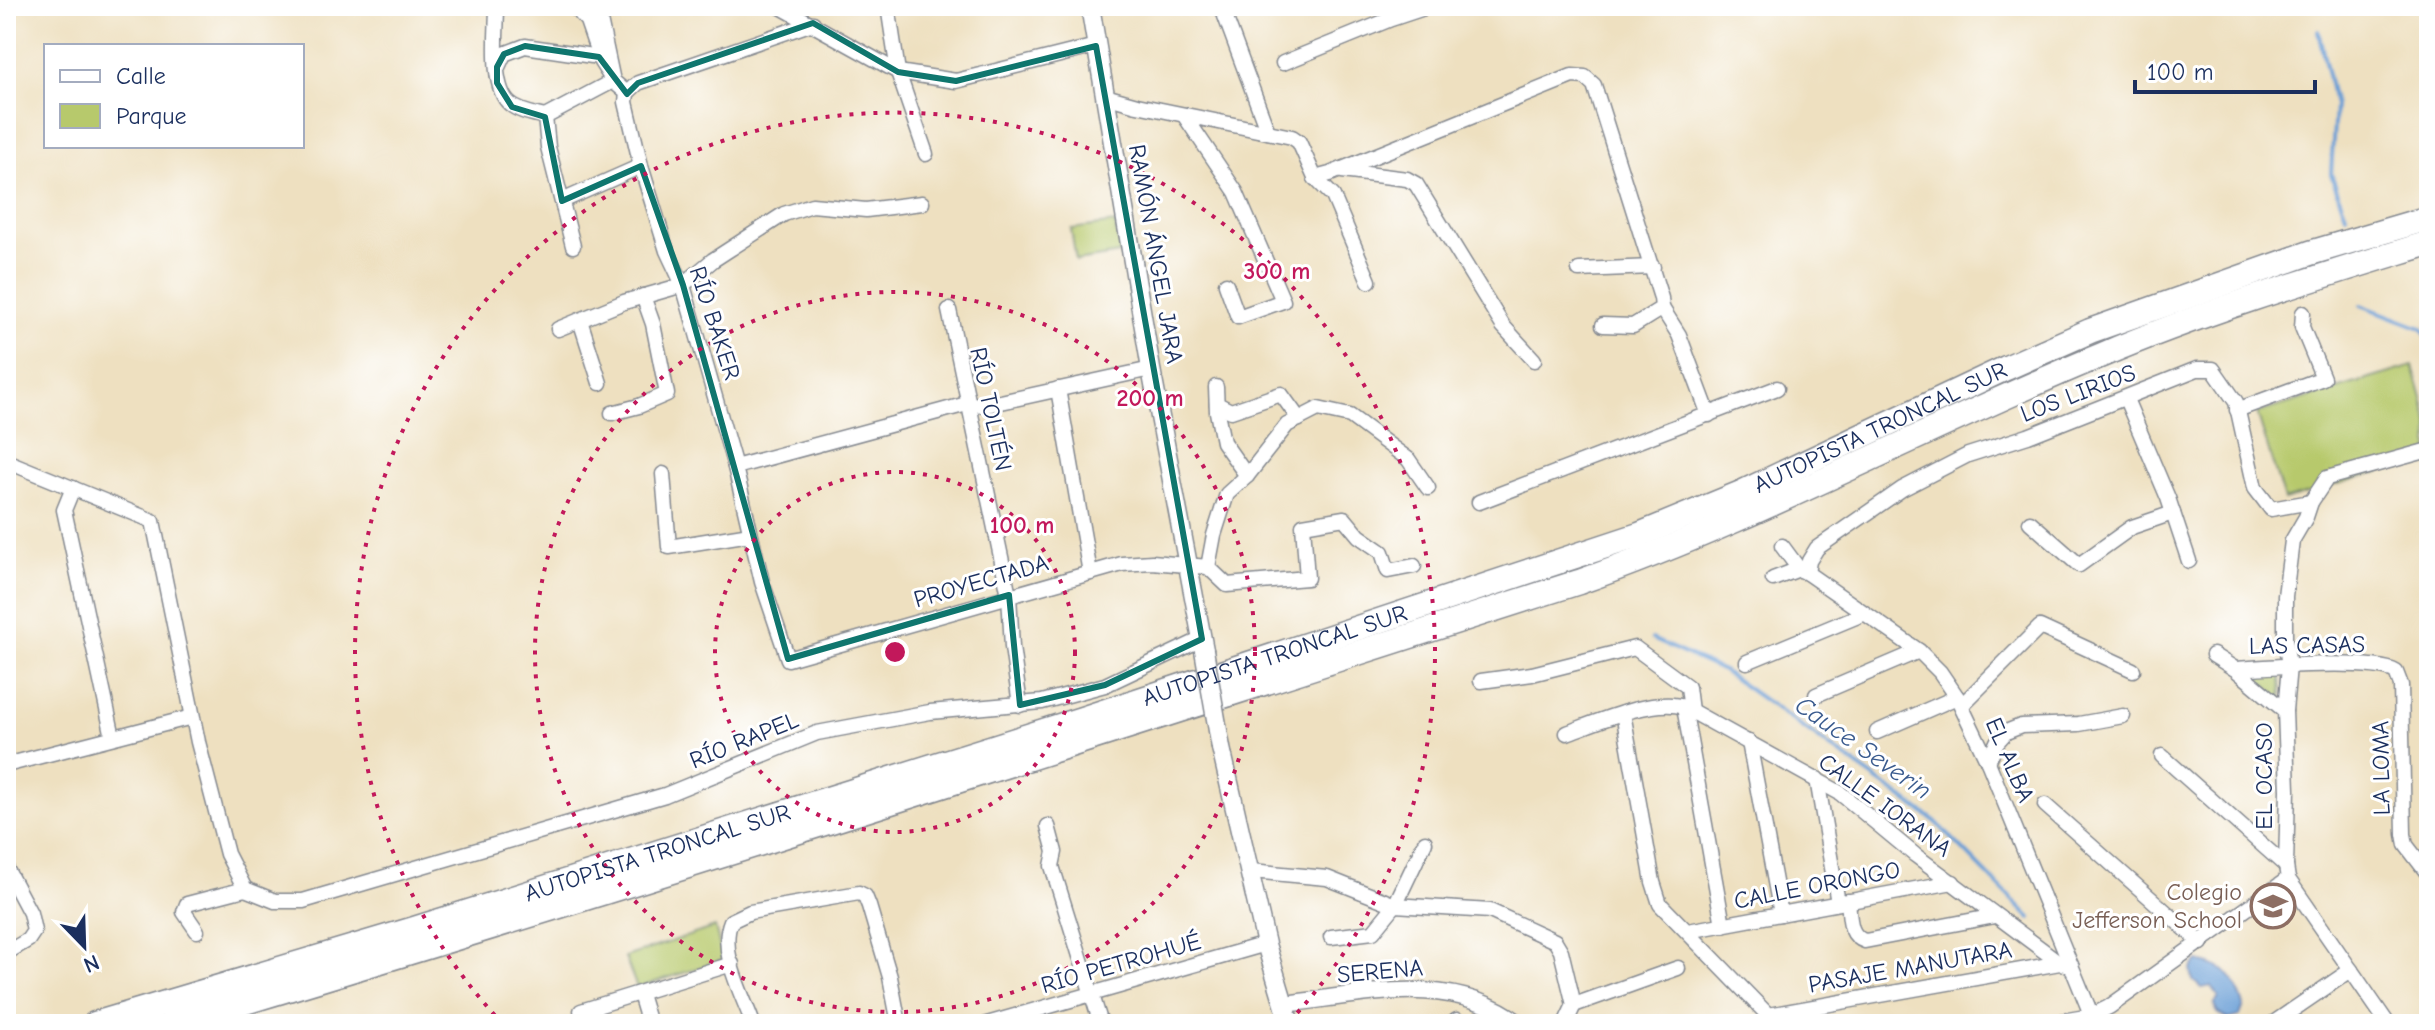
<svg xmlns="http://www.w3.org/2000/svg" width="2435" height="1030" viewBox="0 0 2435 1030" font-family="'Comic Neue',sans-serif">
<style>
.green{fill:#b7c96c;stroke:#697c65;stroke-width:2}
.water{fill:#699ed5;stroke:#42669a;stroke-width:2}
.lines{fill:none;stroke-linecap:round;stroke-linejoin:round}
.stream{stroke:#699ed5;stroke-width:4}
.minor-casing{stroke:#84888f;stroke-width:17}
.tertiary-casing{stroke:#84888f;stroke-width:19}
.secondary-casing{stroke:#84888f;stroke-width:21}
.motorway-casing{stroke:#84888f;stroke-width:27}
.minor{stroke:#fff;stroke-width:14}
.tertiary{stroke:#fff;stroke-width:16}
.secondary{stroke:#fff;stroke-width:18}
.motorway{stroke:#fff;stroke-width:24}
.secondary-bridge-casing{stroke:#84888f;stroke-width:21;stroke-linecap:butt}
.secondary-bridge{stroke:#fff;stroke-width:18}
.marked{fill:none;stroke:#0f766e;stroke-width:6;stroke-linejoin:round}
.ring{fill:none;stroke:#c2185b;stroke-width:4;stroke-dasharray:4 8}
.labels{text-anchor:middle;dominant-baseline:central;stroke-width:6;stroke-linejoin:round;paint-order:stroke}
.street-label{font-size:24px;fill:#1b2f5e;stroke:#fff}
.education-label{font-size:24px;fill:#785e54;stroke:#fff;text-anchor:end}
.water-label{font-size:26px;font-style:italic;fill:#3a5b8e;stroke:#fff}
.centre{fill:#c2185b;stroke:#fff;stroke-width:4}
.ring-label{font-size:24px;text-anchor:middle;font-weight:bold;fill:#c2185b;stroke:#fff;stroke-width:6;stroke-linejoin:round;paint-order:stroke}
</style>
<rect width="100%" height="100%" fill="#fff"/>
<filter id="ink" filterUnits="userSpaceOnUse"><feTurbulence type="fractalNoise" baseFrequency=".0125" numOctaves="2"/><feDisplacementMap in="SourceGraphic" scale="16" xChannelSelector="R" yChannelSelector="G"/><feConvolveMatrix kernelMatrix="1 2 1 2 8 2 1 2 1" color-interpolation-filters="sRGB"/></filter>
<filter id="wash" filterUnits="userSpaceOnUse"><feTurbulence type="fractalNoise" baseFrequency=".006" numOctaves="4" result="noise"/><feDisplacementMap in="SourceGraphic" scale="32" xChannelSelector="R" yChannelSelector="G"/><feGaussianBlur stdDeviation="1.8" result="paint"/><feColorMatrix in="noise" values="0 0 0 0 0 0 0 0 0 0 0 0 0 0 0 0 0 1.4 0 .05"/><feComposite in="paint" operator="in"/></filter>
<g filter="url(#wash)">
<rect width="100%" height="100%" fill="#eee0c0"/>
<g class="green">
<polygon points="1115,223 1120,254 1076,261 1071,229"/>
<polygon points="2413,366 2429,422 2429,457 2284,500 2257,413"/>
<polygon points="2277,672 2281,677 2282,698 2276,699 2270,689 2256,678 2257,674"/>
<polygon points="715,927 723,960 637,988 625,957"/>
</g>
<path class="water" d="M2198,961c30,6 36,16 46,44l-4,11 -12,3 -10,-6 -4,-7 5,-9 -7,-11 -10,2 -9,-7 -2,-12z"/>
<g class="lines">
<g class="stream">
<polyline points="2318,31 2335,106 2331,174 2346,215"/>
<polyline points="2361,305 2421,328 2429,339"/>
<polyline points="1652,639 1723,671 1935,821 2030,918"/>
</g>
</g>
</g>
<g filter="url(#ink)">
<g class="lines">
<g class="minor-casing">
<g id="minor">
<path d="M497,6c0,26 -7,81 13,98 9,8 24,10 35,13l68,-36 -12,-19 -14,-41 -13,-15"/>
<polyline points="597,6 613,81 627,93 626,102 641,166 667,251 683,285 735,467 762,582 788,659 1122,564 1152,562 1208,567 1214,535 1227,494 1247,476 1287,425 1318,409 1350,416 1408,459 1428,488"/>
<polyline points="779,6 898,72 956,81 1096,46"/>
<polyline points="888,6 898,72 926,154"/>
<polyline points="1222,8 1268,132"/>
<polyline points="1283,63 1391,19 1430,6"/>
<polyline points="498,67 504,54 525,46 599,57"/>
<polyline points="627,93 638,83 813,23"/>
<polyline points="1105,96 1137,105 1292,137 1299,142 1315,178 1330,174 1572,76 1585,77 1594,85 1661,298 1662,308 1633,326 1603,325"/>
<polyline points="1184,115 1236,192 1283,301 1238,317 1226,284"/>
<polyline points="545,117 548,147 573,246"/>
<polyline points="1342,171 1407,179 1416,184 1503,326 1534,360"/>
<polyline points="1315,178 1333,196 1369,281"/>
<polyline points="562,201 641,166"/>
<polyline points="1579,270 1653,267"/>
<polyline points="1662,308 1679,335 1709,415"/>
<polyline points="949,310 1009,595 1012,647 1020,705"/>
<polyline points="580,320 600,383"/>
<polyline points="558,329 624,302 683,285 713,260 784,214 812,205 866,210 922,203"/>
<polyline points="1216,387 1217,412 1223,442 1247,476"/>
<polyline points="1058,389 1090,573"/>
<polyline points="2126,399 2168,498 2189,561"/>
<polyline points="1217,404 1231,411 1281,394 1299,419"/>
<polyline points="2237,410 2323,378 2302,327 2303,313"/>
<polyline points="612,413 639,406 667,394 653,324 643,296"/>
<polyline points="6,461 153,521 198,742 227,854 245,889 275,901 303,901 665,795 817,733 930,712 1042,702 1105,685 1202,639"/>
<polyline points="735,467 967,404 987,405 1151,369"/>
<polyline points="663,474 669,547 750,534"/>
<polyline points="73,488 64,510 113,737"/>
<polyline points="1479,502 1777,388"/>
<polyline points="2030,522 2079,565 2132,527 2173,513"/>
<polyline points="1782,546 1799,569"/>
<polyline points="1208,567 1227,585 1307,578 1303,525 1344,518 1359,536 1382,552 1388,571 1414,566"/>
<polyline points="1807,573 1809,561 1817,548 1902,489 1968,455 2028,436 2197,369 2213,369 2236,402 2255,488 2271,509 2311,502"/>
<polyline points="1773,579 1799,569 1807,573 1919,651 1940,672 1957,697 1988,762 2095,1024"/>
<polyline points="2213,655 2235,669 2285,711"/>
<polyline points="1747,662 1863,614"/>
<path d="M2235,669c32,-2 137,-11 161,3l5,13 3,149 2,11 23,30"/>
<polyline points="1481,681 1532,674 1635,648 1688,687 1691,711"/>
<polyline points="1816,695 1919,651"/>
<polyline points="1962,705 2040,627 2133,670"/>
<polyline points="1684,707 1723,925"/>
<polyline points="1623,713 1653,882 1660,904 1768,1015 1774,1024"/>
<polyline points="1877,732 1957,697"/>
<path d="M1567,733c30,-11 87,-36 117,-26l156,86 75,62 145,108 11,2"/>
<polyline points="1749,742 1781,914"/>
<polyline points="2162,756 2286,866"/>
<polyline points="1988,762 1997,742 2006,732 2021,726 2079,724 2123,716"/>
<polyline points="6,765 192,717"/>
<polyline points="1817,779 1838,903"/>
<polyline points="2045,805 2201,943"/>
<polyline points="1048,826 1055,852 1052,866 1101,1024"/>
<polyline points="6,868 30,913 34,931 28,940 6,953"/>
<polyline points="1251,871 1327,878 1395,905 1490,911 1555,941 1561,951 1574,1005 1565,1024"/>
<path d="M1848,901c2,15 0,35 17,40l130,-25"/>
<polyline points="197,931 184,912 187,904 245,889"/>
<polyline points="1688,931 1953,882"/>
<polyline points="1331,937 1373,932 1395,905 1425,842"/>
<polyline points="640,994 649,1024"/>
<polyline points="1574,1005 1678,968"/>
<polyline points="581,1011 732,964"/>
<polyline points="1768,1015 2060,963"/>
<path d="M753,1024c-10,-29 -35,-72 -22,-103l19,-9 109,-19 6,3 4,10 21,71 9,47"/>
<polyline points="987,1024 1266,944"/>
<polyline points="1452,1024 1457,1020"/>
<polyline points="2045,1024 2091,1016 2109,1007 2288,879"/>
<polyline points="2272,1024 2351,970"/>
<polyline points="2388,1024 2288,879 2286,866 2288,790 2285,711 2289,666 2285,639 2285,596 2292,541 2306,517 2311,502 2327,478 2429,450"/>
</g>
</g>
<g class="tertiary-casing">
<path id="tertiary" d="M1284,1004c80,-9 167,-33 236,20"/>
</g>
<g class="secondary-casing">
<g id="secondary">
<polyline points="1090,6 1151,369 1204,650"/>
<polyline points="1221,748 1266,944 1290,1024"/>
</g>
</g>
<g class="motorway-casing">
<g id="motorway">
<path id="s1" d="M95,1024l316,-94 671,-211 557,-184 102,-42 265,-125 84,-37 220,-78 119,-35"/>
<path d="M171,1024c472,-140 939,-292 1408,-442 180,-63 347,-155 523,-227 106,-45 217,-78 327,-112"/>
</g>
</g>
<use href="#minor" class="minor"/>
<use href="#tertiary" class="tertiary"/>
<use href="#secondary" class="secondary"/>
<use href="#motorway" class="motorway"/>
<g class="secondary-bridge-casing">
<polyline id="secondary-bridge" points="1204,650 1221,748"/>
</g>
<use href="#secondary-bridge" class="secondary-bridge"/>
</g>
</g>
<path class="marked" d="M813,23l85,49 58,9 140,-35 106,593 -97,46 -85,20 -11,-110 -221,64 -105,-374 -42,-119 -79,35 -17,-84 -33,-10 -15,-24v-16l7,-13 21,-8 74,11 28,37 11,-11z"/>
<g class="ring">
<circle cx="895" cy="652" r="180"/>
<circle cx="895" cy="652" r="360"/>
<path d="M503 1024A540 540 0 1 1 1287 1024"/>
</g>
<defs>
<g id="school-ring" transform="scale(2.3)"><circle r="9.5" fill="#fff" stroke="#8d6e63" stroke-width="1.5"/><path d="M0-5L7-2L0 1L-7-2ZM-4 1L0 2.5L4 1V4Q0 6-4 4Z" fill="#8d6e63"/></g>
</defs>
<g fill-rule="evenodd">
<use href="#school-ring" x="2273" y="906"/>
</g>
<g class="labels">
<g class="street-label">
<text transform="translate(1156 254) rotate(80)">RAMÓN ÁNGEL JARA</text>
<text transform="translate(715 323) rotate(72)">RÍO BAKER</text>
<text transform="translate(2078 393) rotate(-21)">LOS LIRIOS</text>
<text transform="translate(991 409) rotate(78)">RÍO TOLTÉN</text>
<text stroke="none"><textPath href="#s1" startOffset="1884">AUTOPISTA TRONCAL SUR</textPath></text>
<text transform="translate(981 581) rotate(-16)">PROYECTADA</text>
<text transform="translate(2307 645) rotate(-1)">LAS CASAS</text>
<text stroke="none"><textPath href="#s1" startOffset="1236">AUTOPISTA TRONCAL SUR</textPath></text>
<text transform="translate(744 740) rotate(-22)">RÍO RAPEL</text>
<text transform="translate(2010 760) rotate(67)">EL ALBA</text>
<text transform="translate(2381 768) rotate(-91)">LA LOMA</text>
<text transform="translate(2264 776) rotate(-90)">EL OCASO</text>
<text transform="translate(1885 805) rotate(36)">CALLE IORANA</text>
<text stroke="none"><textPath href="#s1" startOffset="588">AUTOPISTA TRONCAL SUR</textPath></text>
<text transform="translate(1817 885) rotate(-11)">CALLE ORONGO</text>
<text transform="translate(1121 963) rotate(-16)">RÍO PETROHUÉ</text>
<text transform="translate(1910 967) rotate(-10)">PASAJE MANUTARA</text>
<text transform="translate(1380 971) rotate(-5)">SERENA</text>
</g>
<g class="education-label">
<text x="2242" y="892">Colegio<tspan x="2242" dy="28">Jefferson School</tspan></text>
</g>
<g class="water-label">
<text transform="translate(1863 748) rotate(35)">Cauce Severin</text>
</g>
</g>
<circle cx="895" cy="652" r="12" class="centre"/>
<g class="ring-label">
<text x="1277" y="279">300 m</text>
<text x="1150" y="406">200 m</text>
<text x="1022" y="533">100 m</text>
</g>
<rect width="2435" height="1030" fill="none" stroke="#fff" stroke-width="32"/>
<rect x="44" y="44" width="260" height="104" fill="#ffffff" stroke="#a4acbf" stroke-width="2"/>
<rect x="60" y="70" width="40" height="12" fill="#ffffff" stroke="#a4acbf" stroke-width="2"/>
<text x="116" y="84" font-size="24" fill="#1b2f5e">Calle</text>
<rect x="60" y="104" width="40" height="24" fill="#b7c96c" stroke="#a4acbf" stroke-width="2"/>
<text x="116" y="124" font-size="24" fill="#1b2f5e">Parque</text>
<g transform="translate(84 946) rotate(157)" stroke="#ffffff" stroke-width="6" paint-order="stroke">
<path d="M0-6L14 30L0 20L-14 30Z" fill="#1b2f5e"/>
<text y="-12" font-size="22" font-weight="bold" text-anchor="middle" fill="#1b2f5e">N</text>
</g>
<path d="M2135 80v12h180v-12" fill="none" stroke="#1b2f5e" stroke-width="4"/>
<text x="2147" y="80" font-size="24" fill="#1b2f5e" stroke="#ffffff" stroke-width="6" paint-order="stroke">100 m</text>
</svg>
